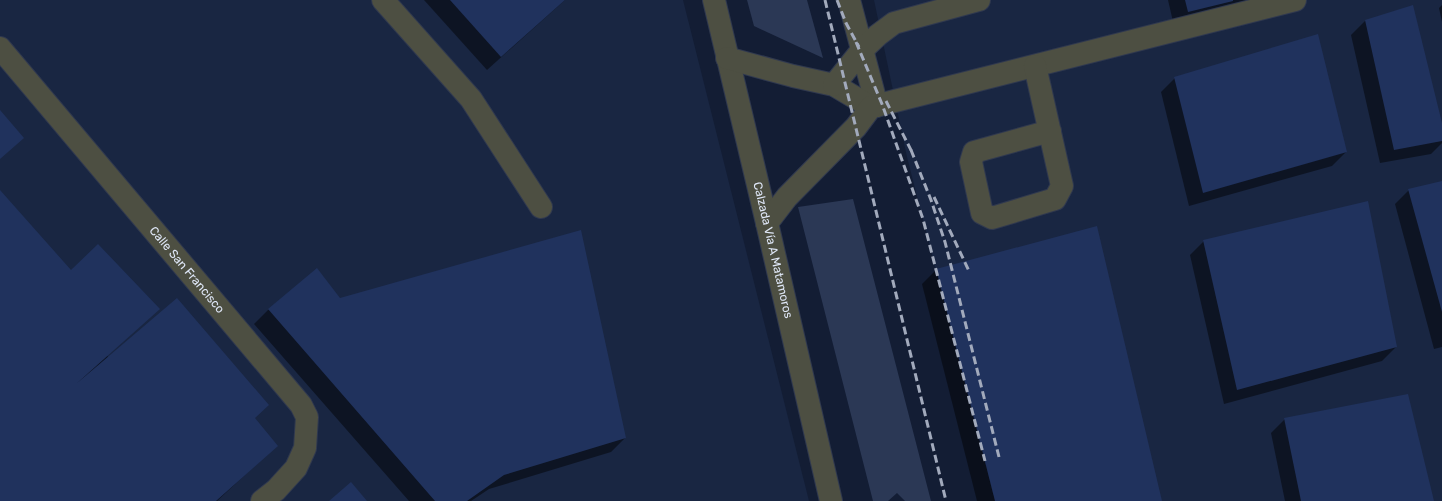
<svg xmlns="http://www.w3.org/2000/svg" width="1442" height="501" viewBox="0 0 1442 501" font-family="Rubik,sans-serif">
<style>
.built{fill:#192642}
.green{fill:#2b3855}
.shadow{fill:#0007}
.building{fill:#20325d}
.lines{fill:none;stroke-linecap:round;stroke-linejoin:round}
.minor-casing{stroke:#30394f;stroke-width:24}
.minor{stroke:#4d4f42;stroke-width:22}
.rail{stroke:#a2aabc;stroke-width:3;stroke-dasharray:8 4;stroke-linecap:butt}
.labels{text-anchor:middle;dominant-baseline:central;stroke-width:3;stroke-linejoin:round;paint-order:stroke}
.street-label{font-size:12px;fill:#dfe7f7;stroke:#131d34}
</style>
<rect width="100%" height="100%" fill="#131d34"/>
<g class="built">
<polygon points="0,0 683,0 809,501 0,501"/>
<polygon points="874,0 1442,0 1442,501 995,501 907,157"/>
</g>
<g class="green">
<polygon points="747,0 807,0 823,58 754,26"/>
<polygon points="853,199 931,501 905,501 897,493 888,501 873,501 798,207"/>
</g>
<g class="shadow">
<polygon points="424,0 565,0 487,70"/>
<polygon points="1168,0 1254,0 1174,26"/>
<polygon points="1442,5 1442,22 1439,8"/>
<polygon points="1412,6 1442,127 1442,143 1431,154 1380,163 1351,35 1365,21"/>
<polygon points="1175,78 1346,152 1332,166 1189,206 1161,92"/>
<polygon points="1442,182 1442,347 1434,349 1395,204 1409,190"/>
<polygon points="0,191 108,357 254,419 276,446 217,501 0,501"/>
<polygon points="1096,228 1161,501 977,501 922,284 936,270"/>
<polygon points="1204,241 1396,347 1382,361 1224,404 1190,255"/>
<polygon points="317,269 340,299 625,438 611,452 489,489 471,501 409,501 254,324 268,310"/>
<polygon points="1285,419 1433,501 1285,501 1271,433"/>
</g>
<g class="building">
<polygon points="450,0 565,0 501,57"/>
<polygon points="1185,0 1233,0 1233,1 1188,12"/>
<polygon points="1413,5 1442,123 1442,141 1394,150 1365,20"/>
<polygon points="1318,34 1347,152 1203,193 1174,77"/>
<polygon points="0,110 24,138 0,159"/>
<polygon points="1442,181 1442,312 1408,189"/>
<polygon points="0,190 71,270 98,244 160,309 76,384 177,298 269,405 255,418 278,446 216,501 0,501"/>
<polygon points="1368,201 1397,347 1237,390 1203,240"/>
<polygon points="1097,226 1162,501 995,501 936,269"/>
<polygon points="581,230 626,438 504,475 467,501 435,501 268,309 317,268 340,298"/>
<polygon points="1408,394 1434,501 1301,501 1284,418"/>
<polygon points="351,482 367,501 329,501"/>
</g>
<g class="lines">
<g class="minor-casing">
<g id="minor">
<polyline points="383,0 471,99 541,207"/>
<path id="s1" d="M714,0l53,223 64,278"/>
<polyline points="849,0 877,106"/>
<path id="s2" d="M0,48l301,357 6,12 -2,31 -9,20 -20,22 -14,11"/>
<polyline points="727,58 793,76 834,85 871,107 1295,0"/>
<polyline points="1035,66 1062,186 1055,199 992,218 982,213 971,162 974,152 1050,131"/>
<polyline points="834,85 862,50 878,35 894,23 979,0"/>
<polyline points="767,223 787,197 856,127 871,107"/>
</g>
</g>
<use href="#minor" class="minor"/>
<g class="rail">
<polyline points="825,0 946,501"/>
<polyline points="837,0 846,23 859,47"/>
<polyline points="856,42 882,104 923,219 985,461"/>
<polyline points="886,101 913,154"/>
<polyline points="911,150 931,200 945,242 999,457"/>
<polyline points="934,197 969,271"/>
</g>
</g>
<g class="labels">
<g class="street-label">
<text stroke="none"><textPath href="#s1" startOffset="257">Calzada Vía A Matamoros</textPath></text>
<text stroke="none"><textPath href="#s2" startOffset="290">Calle San Francisco</textPath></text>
</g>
</g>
</svg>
